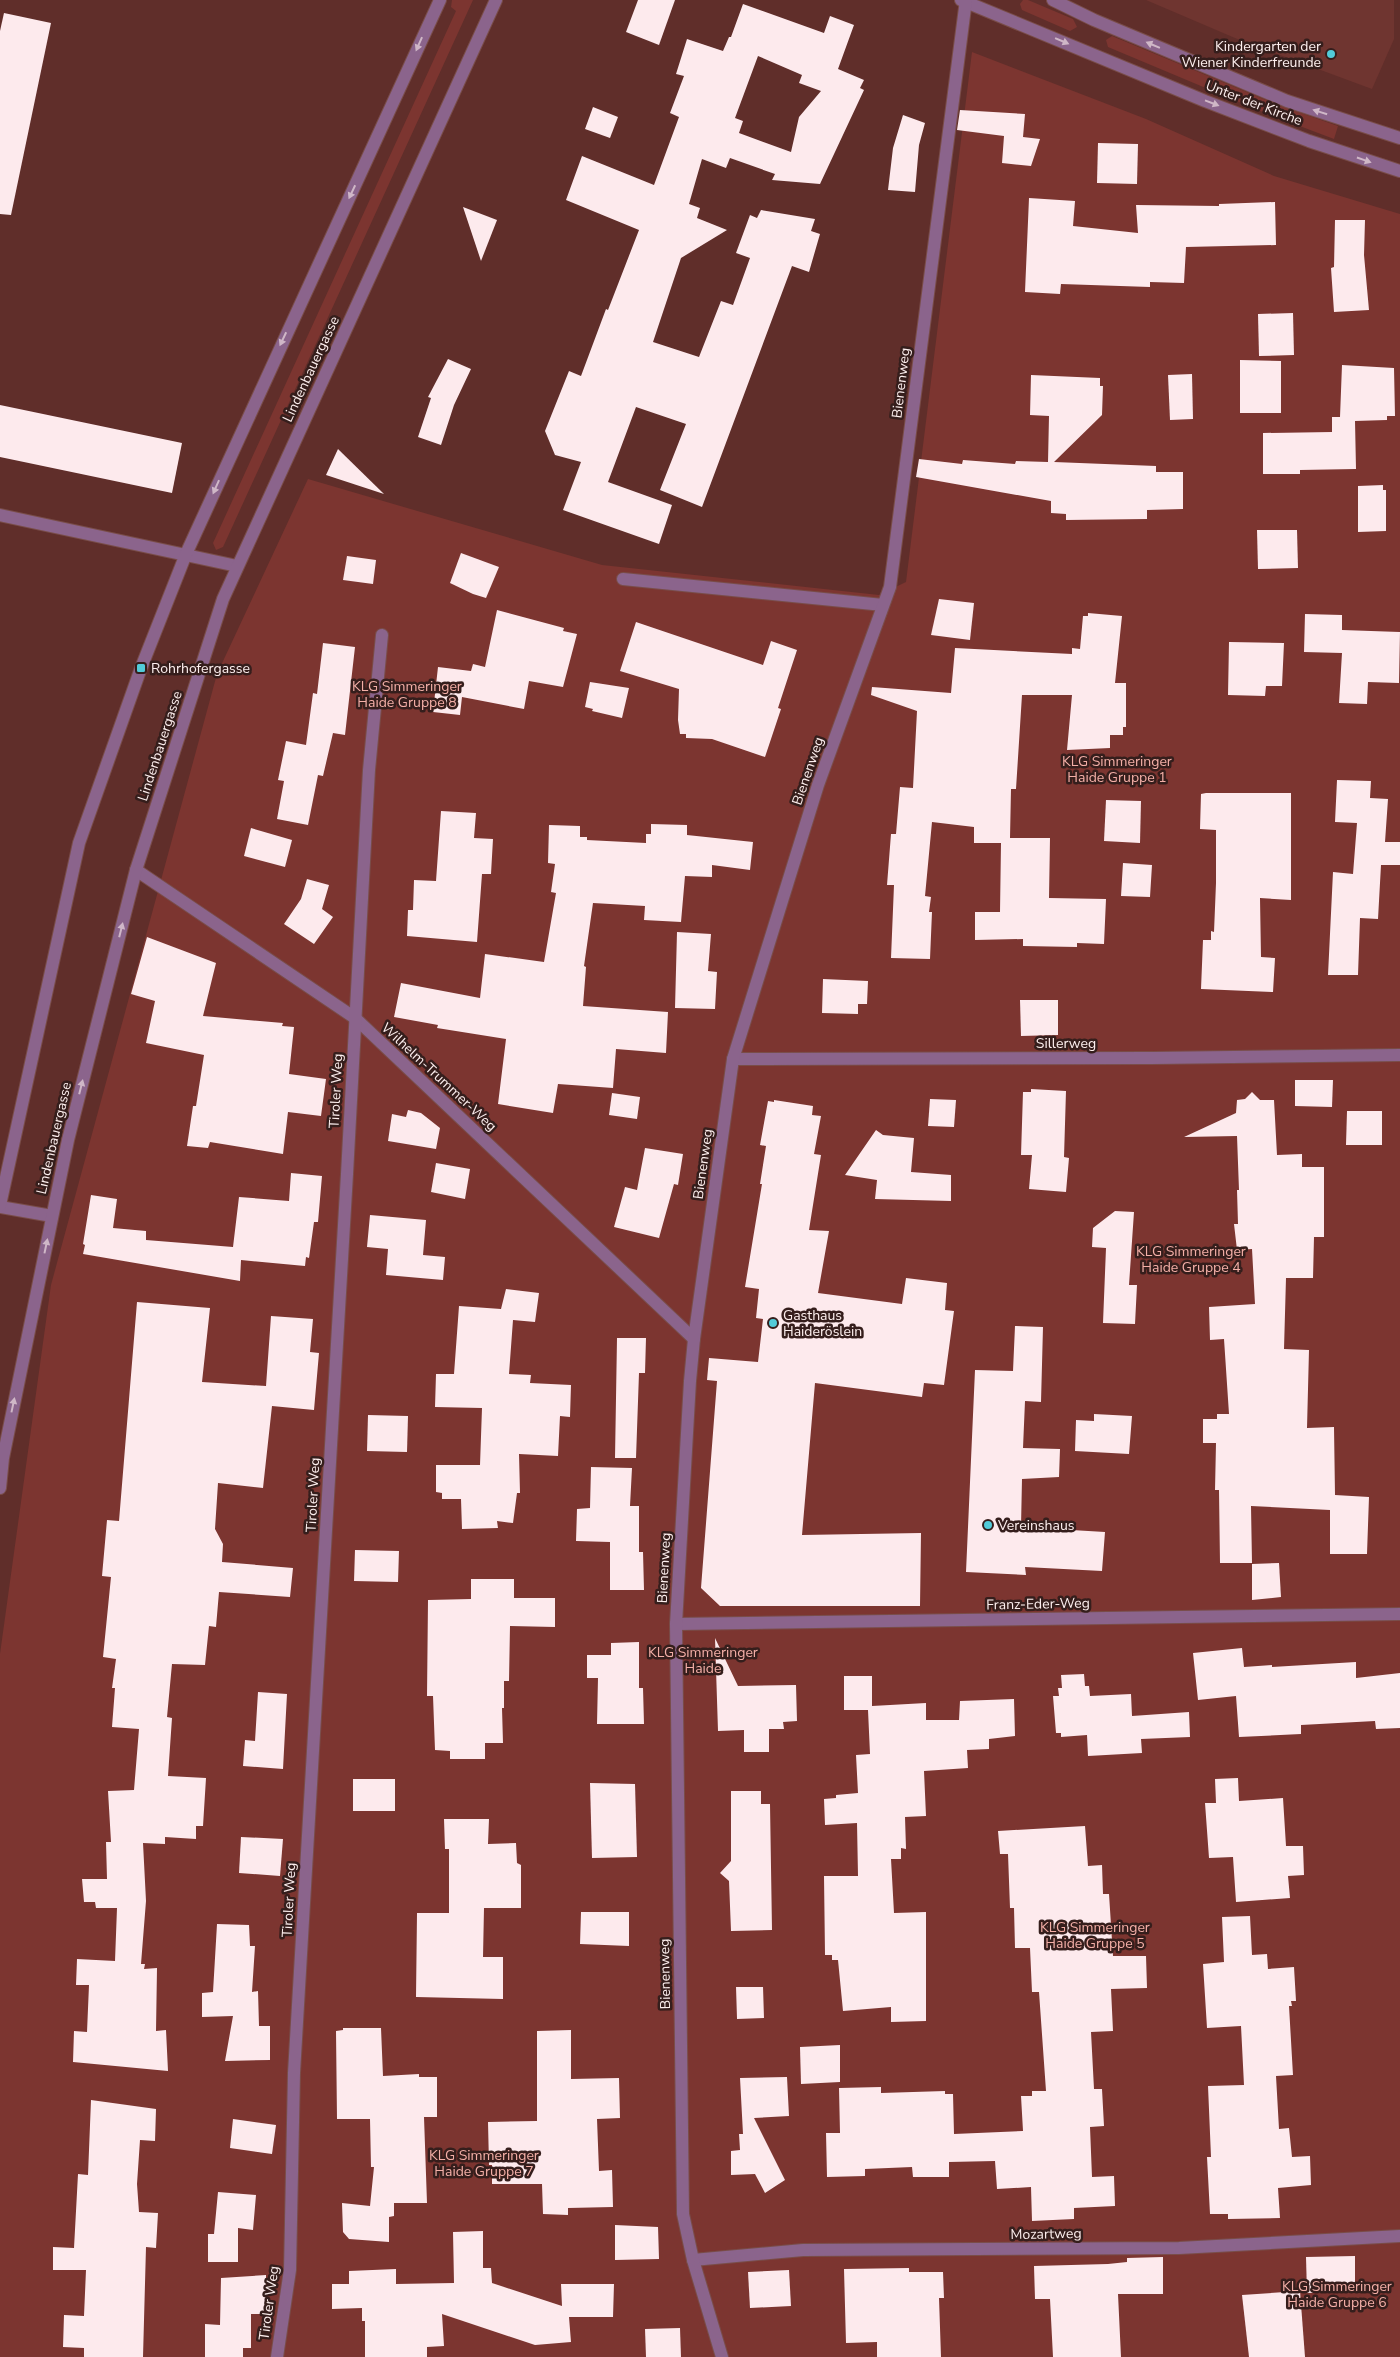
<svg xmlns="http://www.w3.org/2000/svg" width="1400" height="2357" viewBox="0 0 1400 2357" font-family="'Nunito Sans',sans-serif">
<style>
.built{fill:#6f3530}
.green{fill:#7c3530}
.building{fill:#fdeaed;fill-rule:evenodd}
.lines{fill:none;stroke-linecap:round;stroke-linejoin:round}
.minor-casing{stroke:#794d49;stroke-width:14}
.tertiary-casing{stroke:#794d49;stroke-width:14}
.minor{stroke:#8b648c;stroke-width:12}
.tertiary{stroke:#8b648c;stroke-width:12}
.oneway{fill:#cfb7c7}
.poi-dot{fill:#52cbd9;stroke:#351e1c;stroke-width:2}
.labels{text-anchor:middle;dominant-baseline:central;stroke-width:5;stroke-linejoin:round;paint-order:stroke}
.poi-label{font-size:14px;fill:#fdefee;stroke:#351e1c;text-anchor:start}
.street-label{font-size:14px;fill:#fdefee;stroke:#351e1c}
.park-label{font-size:14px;fill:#f4afa7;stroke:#351e1c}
</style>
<rect width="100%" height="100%" fill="#602e2a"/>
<polygon class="built" points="1146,0 1394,0 1394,39 1372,89 1242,41"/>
<g class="green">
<polygon points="452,0 473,0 223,547 216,550 213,543 456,11 451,7"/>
<polygon points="1023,0 1028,0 1073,19 1077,27 1070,31 1022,10 1020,4"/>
<polygon points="1112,36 1278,105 1338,126 1334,139 1263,112 1108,47 1106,40"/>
<polygon points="972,52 1146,119 1274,176 1400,214 1400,2357 0,2357 0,1654 51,1285 217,674 308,479 602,565 879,595 906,582"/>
</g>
<g class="building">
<polygon points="638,0 675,0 659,45 626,32"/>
<path d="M743,4l81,29 6,-17 24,9 -16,44 26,11 -4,8 4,2 -44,94 -48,-4 3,-6 -45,-16 -4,10 -24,-9 -13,45 11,4 -3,10 30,12 -46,28 -28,84 46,15 22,-56 12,4 17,-47 -14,-5 14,-38 7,3 4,-8 54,9 -4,12 9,3 -11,38 -17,-6 -90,241 -42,-17 26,-66 -50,-17 -28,75 64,23 -13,39 -96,-34 18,-48 -26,-7 -10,-24 24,-60 12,5 25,-67 2,1 31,-80 -73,-30 16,-44 72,29 25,-68 -9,-4 14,-37 -8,-2 11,-35 36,12 6,-14h2zM758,56l44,19 -3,8 22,8 -22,26 -8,35 -52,-19 4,-12 -8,-3z"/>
<polygon points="4,13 51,23 11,215 0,214 0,31"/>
<polygon points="593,107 618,117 610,138 585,129"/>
<polygon points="960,110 1025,114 1023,137 1040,139 1031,166 1002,163 1004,136 957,130"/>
<polygon points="903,115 925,123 919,145 915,192 888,190 893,148"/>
<polygon points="1098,143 1138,144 1137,184 1097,183"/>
<polygon points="1029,198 1075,201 1073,226 1138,233 1136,205 1219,206 1219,204 1275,202 1276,245 1186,247 1184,283 1150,282 1150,287 1061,284 1060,294 1025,292"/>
<polygon points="463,207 497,220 481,261"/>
<polygon points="1335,220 1365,220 1364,255 1369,310 1334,312 1331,268 1334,267"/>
<polygon points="1293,313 1294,355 1259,356 1258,314"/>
<polygon points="448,359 471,369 454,405 441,445 418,437 431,398 428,397"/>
<polygon points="1240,360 1281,361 1281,413 1240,413"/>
<polygon points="1342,365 1394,368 1395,416 1387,416 1387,420 1355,421 1356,469 1300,470 1300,474 1263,474 1263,433 1332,432 1332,417 1340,417"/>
<polygon points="1192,374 1193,419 1170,420 1168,375"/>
<polygon points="1031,375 1100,378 1100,386 1103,386 1102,415 1054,462 1156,466 1156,472 1183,472 1183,509 1147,510 1147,519 1066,520 1066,514 1051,513 1051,501 916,477 919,459 962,464 963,460 1015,464 1016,461 1048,462 1049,416 1030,415"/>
<polygon points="0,405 182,443 172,493 0,457"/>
<polygon points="338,449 384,494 326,475"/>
<polygon points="1383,485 1383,490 1386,490 1386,531 1358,532 1358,486"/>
<polygon points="1257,530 1297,530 1298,568 1258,569"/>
<polygon points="461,553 499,567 486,598 473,594 450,583"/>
<polygon points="347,556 376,560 373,584 343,580"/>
<polygon points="939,599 974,603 970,640 931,635"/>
<polygon points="497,610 564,628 563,631 577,634 563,687 529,681 524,709 462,697 460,715 433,712 438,667 471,671 473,664 485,667"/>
<polygon points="1088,613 1122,616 1115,683 1126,683 1126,727 1123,727 1123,735 1110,735 1110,748 1067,750 1072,695 1022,695 1016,789 1011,789 1010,838 1050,838 1049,898 1106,899 1104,944 1077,943 1077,947 1023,946 1023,939 975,940 975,912 1000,912 1001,843 974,843 974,827 932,822 925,896 931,897 929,912 932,912 930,959 891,958 894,885 887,885 891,834 896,834 900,787 913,788 917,711 871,695 872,687 951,693 955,648 1072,654 1072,648 1080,649 1083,616 1088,616"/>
<polygon points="1305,614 1342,615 1342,630 1400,632 1399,683 1368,682 1367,704 1339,703 1342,653 1304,652"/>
<polygon points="636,622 763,665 771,641 797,650 778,708 781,709 765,757 712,739 686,738 686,734 680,734 678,720 679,689 620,671"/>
<polygon points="1229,642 1284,643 1282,686 1266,686 1265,696 1228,695"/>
<polygon points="323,643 355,647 345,735 333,733 323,776 318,775 308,825 277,819 284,781 278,780 286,741 306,745 313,693 317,694"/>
<polygon points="590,682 629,688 622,718 592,711 593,709 585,707"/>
<polygon points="1337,780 1371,781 1370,798 1388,799 1385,842 1400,842 1400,865 1381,865 1378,919 1360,918 1358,975 1328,975 1333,872 1353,874 1357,823 1335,822"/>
<polygon points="1206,793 1291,793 1291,900 1260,898 1261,957 1275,958 1273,992 1201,989 1203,940 1211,940 1211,931 1214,932 1216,883 1216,830 1200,829 1201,794"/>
<polygon points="1106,800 1141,801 1140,843 1104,841"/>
<polygon points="441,811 476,813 474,838 493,839 491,874 482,874 477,942 407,936 408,910 413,910 414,880 436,881"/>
<polygon points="651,824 687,825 687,835 753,842 750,870 712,865 712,877 685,876 681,922 644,920 645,906 593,903 584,966 586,967 583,1006 668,1012 666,1053 616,1049 613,1088 558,1084 553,1113 498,1104 506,1039 437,1028 438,1025 394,1017 401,983 480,998 485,954 544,962 556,893 551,892 555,864 548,863 549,825 580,826 580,837 587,837 587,840 646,843 646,834 651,834"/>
<polygon points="251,828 292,840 285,867 244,856"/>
<polygon points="1123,863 1152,865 1150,897 1121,896"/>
<polygon points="307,879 329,885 322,909 333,917 314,944 284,924 301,899"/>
<polygon points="677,932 711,934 708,971 717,972 715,1009 675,1008"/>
<polygon points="147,937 216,963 203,1016 283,1023 282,1026 294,1027 289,1074 326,1079 321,1116 288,1112 283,1154 210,1142 208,1148 187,1146 193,1106 196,1106 204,1055 146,1043 155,1001 131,994"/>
<polygon points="823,979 868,981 867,1004 858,1004 858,1014 822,1013"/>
<polygon points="1020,1000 1058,1000 1058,1035 1021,1036"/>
<polygon points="1295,1080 1333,1080 1332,1107 1295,1106"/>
<polygon points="1031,1089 1066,1091 1064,1157 1069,1158 1066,1192 1029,1189 1032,1155 1021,1155 1023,1092 1031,1092"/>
<polygon points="1252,1092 1260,1100 1274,1100 1277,1155 1302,1154 1302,1167 1324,1167 1324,1237 1314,1237 1313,1278 1286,1278 1284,1349 1309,1350 1307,1428 1334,1427 1335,1495 1369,1497 1367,1554 1330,1554 1330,1510 1251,1506 1252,1563 1220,1563 1219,1490 1215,1490 1216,1443 1203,1443 1203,1419 1217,1419 1217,1414 1229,1414 1224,1339 1210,1340 1209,1307 1255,1304 1252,1249 1237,1250 1234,1224 1238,1224 1237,1190 1239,1190 1237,1136 1184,1137 1236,1113 1237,1100 1245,1099"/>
<polygon points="612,1093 640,1097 637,1119 609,1115"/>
<polygon points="930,1099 956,1100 954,1127 928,1126"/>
<polygon points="774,1100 813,1106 812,1115 821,1116 814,1154 821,1155 809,1230 829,1231 818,1293 902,1304 906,1278 947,1283 945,1310 954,1311 944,1385 924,1383 922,1397 815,1383 802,1535 921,1533 920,1606 720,1606 701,1588 717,1381 707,1380 709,1358 758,1362 763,1319 756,1318 759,1289 745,1287 762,1184 760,1184 766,1146 760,1145 768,1101 774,1102"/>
<polygon points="408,1110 421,1113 440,1128 436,1149 388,1141 392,1114 406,1117"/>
<polygon points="1347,1111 1382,1111 1382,1145 1346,1145"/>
<polygon points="876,1130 883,1135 914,1138 911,1172 951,1175 951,1201 875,1199 877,1180 845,1175"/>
<polygon points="645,1148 683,1154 678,1185 674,1184 659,1238 614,1227 625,1187 637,1190"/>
<polygon points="436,1163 470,1169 465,1199 431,1192"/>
<polygon points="291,1173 322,1176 318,1222 314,1222 309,1258 306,1257 305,1266 241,1260 240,1281 83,1254 85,1245 83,1244 91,1195 117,1199 113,1228 146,1231 146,1240 233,1247 239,1197 289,1201"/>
<polygon points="1115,1211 1134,1212 1129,1285 1137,1285 1135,1324 1103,1323 1106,1248 1092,1247 1093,1228"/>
<polygon points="370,1215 426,1220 423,1255 445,1257 443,1280 386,1275 388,1249 367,1247"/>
<polygon points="506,1289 539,1293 535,1322 513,1320 509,1374 531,1375 530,1383 571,1385 570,1417 560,1416 558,1456 519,1454 520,1493 517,1493 513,1523 497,1521 498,1528 462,1529 461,1499 442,1499 442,1493 436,1492 436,1465 480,1465 482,1408 435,1407 436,1374 454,1374 459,1306 501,1309"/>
<polygon points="137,1302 210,1308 202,1382 266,1386 271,1316 313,1319 310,1352 319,1353 314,1410 272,1406 263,1488 218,1483 215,1529 223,1544 222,1562 293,1568 290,1597 219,1592 216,1627 209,1626 205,1665 172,1664 167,1717 172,1718 168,1776 206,1778 203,1826 196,1826 196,1839 165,1837 165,1844 143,1843 146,1901 141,1964 145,1964 144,1969 157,1968 156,2031 166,2030 168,2071 73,2062 74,2031 87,2032 89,1985 76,1985 77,1959 115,1961 117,1908 96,1908 95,1902 84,1902 82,1879 107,1879 106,1842 111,1842 108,1791 134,1790 139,1729 112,1727 115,1688 112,1688 116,1659 103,1657 111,1577 102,1576 107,1520 119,1521"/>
<polygon points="1015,1326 1043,1327 1041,1402 1025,1401 1023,1448 1060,1449 1059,1477 1022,1479 1021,1527 1105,1532 1102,1571 1025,1567 1026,1575 966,1572 975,1370 1013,1371"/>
<polygon points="617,1338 646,1338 645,1373 639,1373 636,1458 615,1458"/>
<polygon points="1094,1414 1132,1416 1129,1454 1075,1451 1076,1420 1094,1421"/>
<polygon points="368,1415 408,1416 407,1452 367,1451"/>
<polygon points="591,1467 632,1468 630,1506 639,1506 639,1552 643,1552 644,1590 610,1590 610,1542 576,1541 577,1509 590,1508"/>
<polygon points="355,1550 399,1551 398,1582 354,1581"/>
<polygon points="1279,1563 1281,1597 1252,1600 1252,1564"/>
<polygon points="471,1579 514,1579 514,1598 555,1598 555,1627 510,1626 509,1681 504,1681 504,1708 502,1708 503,1743 485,1743 485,1759 450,1759 450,1751 435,1750 433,1696 427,1696 428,1600 471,1599"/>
<polygon points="715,1638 738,1686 796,1685 797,1721 783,1722 784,1729 769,1729 769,1752 744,1752 744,1730 718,1731"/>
<polygon points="639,1642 639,1688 643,1688 644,1724 597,1724 598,1678 587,1678 587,1655 611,1655 611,1643"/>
<polygon points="1242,1648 1244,1667 1272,1665 1272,1667 1356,1662 1356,1678 1400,1673 1400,1728 1376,1729 1375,1721 1301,1725 1301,1734 1239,1737 1236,1696 1198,1700 1193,1653"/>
<polygon points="1084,1674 1085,1686 1089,1686 1090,1696 1131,1694 1132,1716 1189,1712 1190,1737 1141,1739 1142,1753 1088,1756 1087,1735 1061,1737 1061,1733 1056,1733 1053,1696 1059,1696 1058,1688 1062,1688 1061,1675"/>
<polygon points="844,1676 872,1676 872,1706 926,1703 926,1720 959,1720 960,1701 1014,1699 1015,1736 989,1739 989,1749 967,1750 968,1768 924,1771 926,1816 905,1817 906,1849 901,1848 901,1859 891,1859 894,1913 926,1912 926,2021 891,2022 891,2007 843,2011 838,1960 832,1960 832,1955 825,1955 824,1876 858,1876 857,1823 825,1825 824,1799 836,1798 836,1795 858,1793 856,1755 870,1754 868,1710 844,1710"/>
<polygon points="258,1692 287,1694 283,1769 243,1766 245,1740 255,1741"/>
<polygon points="1238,1778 1239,1801 1283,1798 1286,1846 1303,1846 1304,1875 1288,1876 1290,1898 1236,1902 1233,1857 1209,1858 1205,1803 1216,1803 1215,1779"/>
<rect x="353" y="1779" width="42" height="32"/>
<polygon points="590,1783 635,1784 637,1857 592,1858"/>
<polygon points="731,1791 761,1791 761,1804 770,1804 772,1930 731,1931 729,1881 720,1873 731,1861"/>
<polygon points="444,1819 489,1819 488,1844 516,1843 517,1863 521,1865 521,1908 484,1908 483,1957 503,1957 503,1999 416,1997 417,1913 449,1913 449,1849 445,1849"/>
<polygon points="1085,1826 1088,1866 1102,1865 1103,1894 1109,1894 1113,1956 1146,1956 1147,1988 1111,1989 1113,2031 1091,2032 1094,2089 1102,2089 1104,2126 1090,2127 1092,2177 1114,2176 1115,2206 1074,2208 1074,2219 1032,2221 1031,2187 997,2189 995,2161 949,2162 949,2177 913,2177 912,2167 865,2169 865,2176 827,2177 826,2133 840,2133 839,2088 881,2087 881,2093 945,2091 945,2094 953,2094 954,2134 1023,2131 1021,2096 1032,2096 1032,2091 1046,2091 1039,1992 1032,1992 1030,1948 1015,1948 1014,1908 1010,1908 1008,1854 1000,1854 998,1831"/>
<polygon points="241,1837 283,1839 280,1876 239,1873"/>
<polygon points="581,1912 629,1912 629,1946 580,1944"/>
<polygon points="1250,1916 1252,1955 1267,1954 1268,1969 1294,1967 1296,2001 1291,2001 1292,2006 1289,2006 1293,2075 1276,2076 1279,2129 1289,2128 1292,2157 1310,2156 1311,2185 1278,2188 1280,2218 1228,2219 1228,2214 1210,2214 1207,2157 1211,2157 1208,2086 1244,2085 1241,2026 1207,2028 1203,1964 1224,1962 1222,1917"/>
<polygon points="217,1924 249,1925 250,1946 255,1946 252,1992 258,1991 259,2026 270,2026 270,2060 225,2061 233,2016 202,2017 202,1993 213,1992"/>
<polygon points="736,1987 763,1987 764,2018 737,2019"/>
<polygon points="343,2028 381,2028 383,2076 419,2074 419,2077 437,2077 437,2117 424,2117 427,2203 394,2203 394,2216 389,2217 389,2242 349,2239 343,2232 342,2203 370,2206 374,2167 371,2167 370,2119 337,2119 336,2031 343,2030"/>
<polygon points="571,2030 571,2079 619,2078 620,2118 597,2119 599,2171 612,2170 613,2207 568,2208 568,2215 543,2214 542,2184 492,2184 492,2165 489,2165 488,2122 537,2121 537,2031"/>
<polygon points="840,2045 840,2082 801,2084 800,2047"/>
<polygon points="787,2077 789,2116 754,2118 785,2180 765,2193 755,2174 731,2175 731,2151 740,2150 739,2134 743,2134 740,2078"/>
<polygon points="91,2100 156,2109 155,2141 140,2140 137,2184 139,2212 158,2213 156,2248 146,2247 143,2357 84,2357 84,2348 63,2347 64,2315 84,2316 86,2270 53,2270 53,2247 74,2248 78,2174 88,2175"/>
<polygon points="233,2119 276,2125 272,2154 230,2148"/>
<polygon points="218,2192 256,2195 253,2230 238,2228 238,2262 208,2262 208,2234 214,2234"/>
<polygon points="615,2225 658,2227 659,2259 615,2260"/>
<polygon points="483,2231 483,2268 491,2268 492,2283 562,2306 561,2284 614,2284 613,2317 569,2317 571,2342 535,2345 442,2314 444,2346 427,2347 427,2357 365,2357 365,2321 362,2321 362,2308 332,2309 332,2284 349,2284 349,2271 396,2269 396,2284 454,2283 453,2232"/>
<polygon points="1355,2256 1355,2292 1307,2293 1306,2257"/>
<polygon points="1163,2257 1163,2294 1118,2294 1121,2357 1053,2357 1050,2299 1035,2299 1034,2266 1108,2264 1127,2262 1127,2258"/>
<polygon points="909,2268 909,2272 943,2272 944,2298 939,2298 941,2357 877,2357 877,2342 846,2343 844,2269"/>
<polygon points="789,2270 791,2306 750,2308 748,2272"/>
<polygon points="266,2275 266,2314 251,2314 251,2348 243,2348 243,2357 205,2357 205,2324 220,2325 221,2278"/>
<polygon points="1300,2291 1305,2357 1249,2357 1242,2295"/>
<polygon points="680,2328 681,2357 646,2357 645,2329"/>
</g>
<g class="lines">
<g class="minor-casing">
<g id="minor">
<polyline points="961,0 1205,101 1309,141 1400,171"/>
<polyline points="1053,0 1094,20 1287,101 1400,138"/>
<polyline points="0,515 237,566"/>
<polyline points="623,579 883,605"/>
<polyline points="136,870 355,1018 694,1339"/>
<polyline points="733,1059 1153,1058 1400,1055"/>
<polyline points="0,1207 52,1216"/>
<polyline points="676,1624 1400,1614"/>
<polyline points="693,2260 803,2250 1179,2248 1400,2236"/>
<polyline points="277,2357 290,2270 294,2073 347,1174 369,770 382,635"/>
<polyline points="722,2357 693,2260 683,2214 676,1624 690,1381 694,1339 733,1059 818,785 890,587 966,0"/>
</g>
</g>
<g class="tertiary-casing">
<g id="tertiary">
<polyline points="0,1205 79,843 141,668 186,554 440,0"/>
<polyline points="0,1488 3,1458 68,1140 136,870 223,599 496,0"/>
</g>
</g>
<use href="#minor" class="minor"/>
<use href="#tertiary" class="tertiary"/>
</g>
<defs><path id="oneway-solid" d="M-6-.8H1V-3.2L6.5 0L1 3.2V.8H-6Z" transform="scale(1.25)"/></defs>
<g class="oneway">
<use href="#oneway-solid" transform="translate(1062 41) rotate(23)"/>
<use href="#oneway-solid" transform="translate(419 44) rotate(114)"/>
<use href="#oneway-solid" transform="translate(1153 45) rotate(-157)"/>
<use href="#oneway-solid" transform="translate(1212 103) rotate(21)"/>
<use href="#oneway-solid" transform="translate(1320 112) rotate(-162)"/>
<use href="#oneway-solid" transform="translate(1364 160) rotate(19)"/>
<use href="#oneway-solid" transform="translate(352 192) rotate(115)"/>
<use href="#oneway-solid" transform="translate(283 339) rotate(115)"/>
<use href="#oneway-solid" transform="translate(216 487) rotate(114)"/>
<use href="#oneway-solid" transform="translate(121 930) rotate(-76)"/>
<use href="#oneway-solid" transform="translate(81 1087) rotate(-76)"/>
<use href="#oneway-solid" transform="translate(46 1246) rotate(-78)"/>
<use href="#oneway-solid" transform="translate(13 1405) rotate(-78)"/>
</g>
<g class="poi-dot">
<circle cx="1331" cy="54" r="5"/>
<rect x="136" y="663" width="10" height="10" rx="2.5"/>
<circle cx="773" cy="1323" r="5"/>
<circle cx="988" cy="1525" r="5"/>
</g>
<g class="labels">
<g class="poi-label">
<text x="1321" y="46" text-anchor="end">Kindergarten der<tspan x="1321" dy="16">Wiener Kinderfreunde</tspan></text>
<text x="151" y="668">Rohrhofergasse</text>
<text x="783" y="1315">Gasthaus<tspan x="783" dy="16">Haideröslein</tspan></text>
<text x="998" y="1525">Vereinshaus</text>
</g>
<g class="street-label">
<text transform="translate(1254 103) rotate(21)">Unter der Kirche</text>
<text transform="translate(311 369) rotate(-65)">Lindenbauergasse</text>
<text transform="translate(901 383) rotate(-83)">Bienenweg</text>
<text transform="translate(160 746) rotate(-72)">Lindenbauergasse</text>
<text transform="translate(808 771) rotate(-71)">Bienenweg</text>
<text x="1066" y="1043">Sillerweg</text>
<text transform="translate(439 1077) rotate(43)">Wilhelm-Trummer-Weg</text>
<text transform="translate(336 1091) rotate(-87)">Tiroler Weg</text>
<text transform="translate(54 1138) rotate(-77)">Lindenbauergasse</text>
<text transform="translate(703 1164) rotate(-82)">Bienenweg</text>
<text transform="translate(313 1495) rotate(-87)">Tiroler Weg</text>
<text transform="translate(664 1568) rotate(-87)">Bienenweg</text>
<text transform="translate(1038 1604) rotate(-1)">Franz-Eder-Weg</text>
<text transform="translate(289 1900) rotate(-87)">Tiroler Weg</text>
<text transform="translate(665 1974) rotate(-91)">Bienenweg</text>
<text transform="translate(1046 2234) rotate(-1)">Mozartweg</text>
<text transform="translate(269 2303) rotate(-82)">Tiroler Weg</text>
</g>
<g class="park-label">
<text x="407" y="686">KLG Simmeringer<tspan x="407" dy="16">Haide Gruppe 8</tspan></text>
<text x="1117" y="761">KLG Simmeringer<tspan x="1117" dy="16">Haide Gruppe 1</tspan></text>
<text x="1191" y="1251">KLG Simmeringer<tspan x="1191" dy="16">Haide Gruppe 4</tspan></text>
<text x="703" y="1652">KLG Simmeringer<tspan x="703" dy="16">Haide</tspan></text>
<text x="1095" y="1927">KLG Simmeringer<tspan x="1095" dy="16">Haide Gruppe 5</tspan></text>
<text x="484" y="2155">KLG Simmeringer<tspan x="484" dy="16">Haide Gruppe 7</tspan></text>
<text x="1337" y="2286">KLG Simmeringer<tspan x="1337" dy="16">Haide Gruppe 6</tspan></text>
</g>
</g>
</svg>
